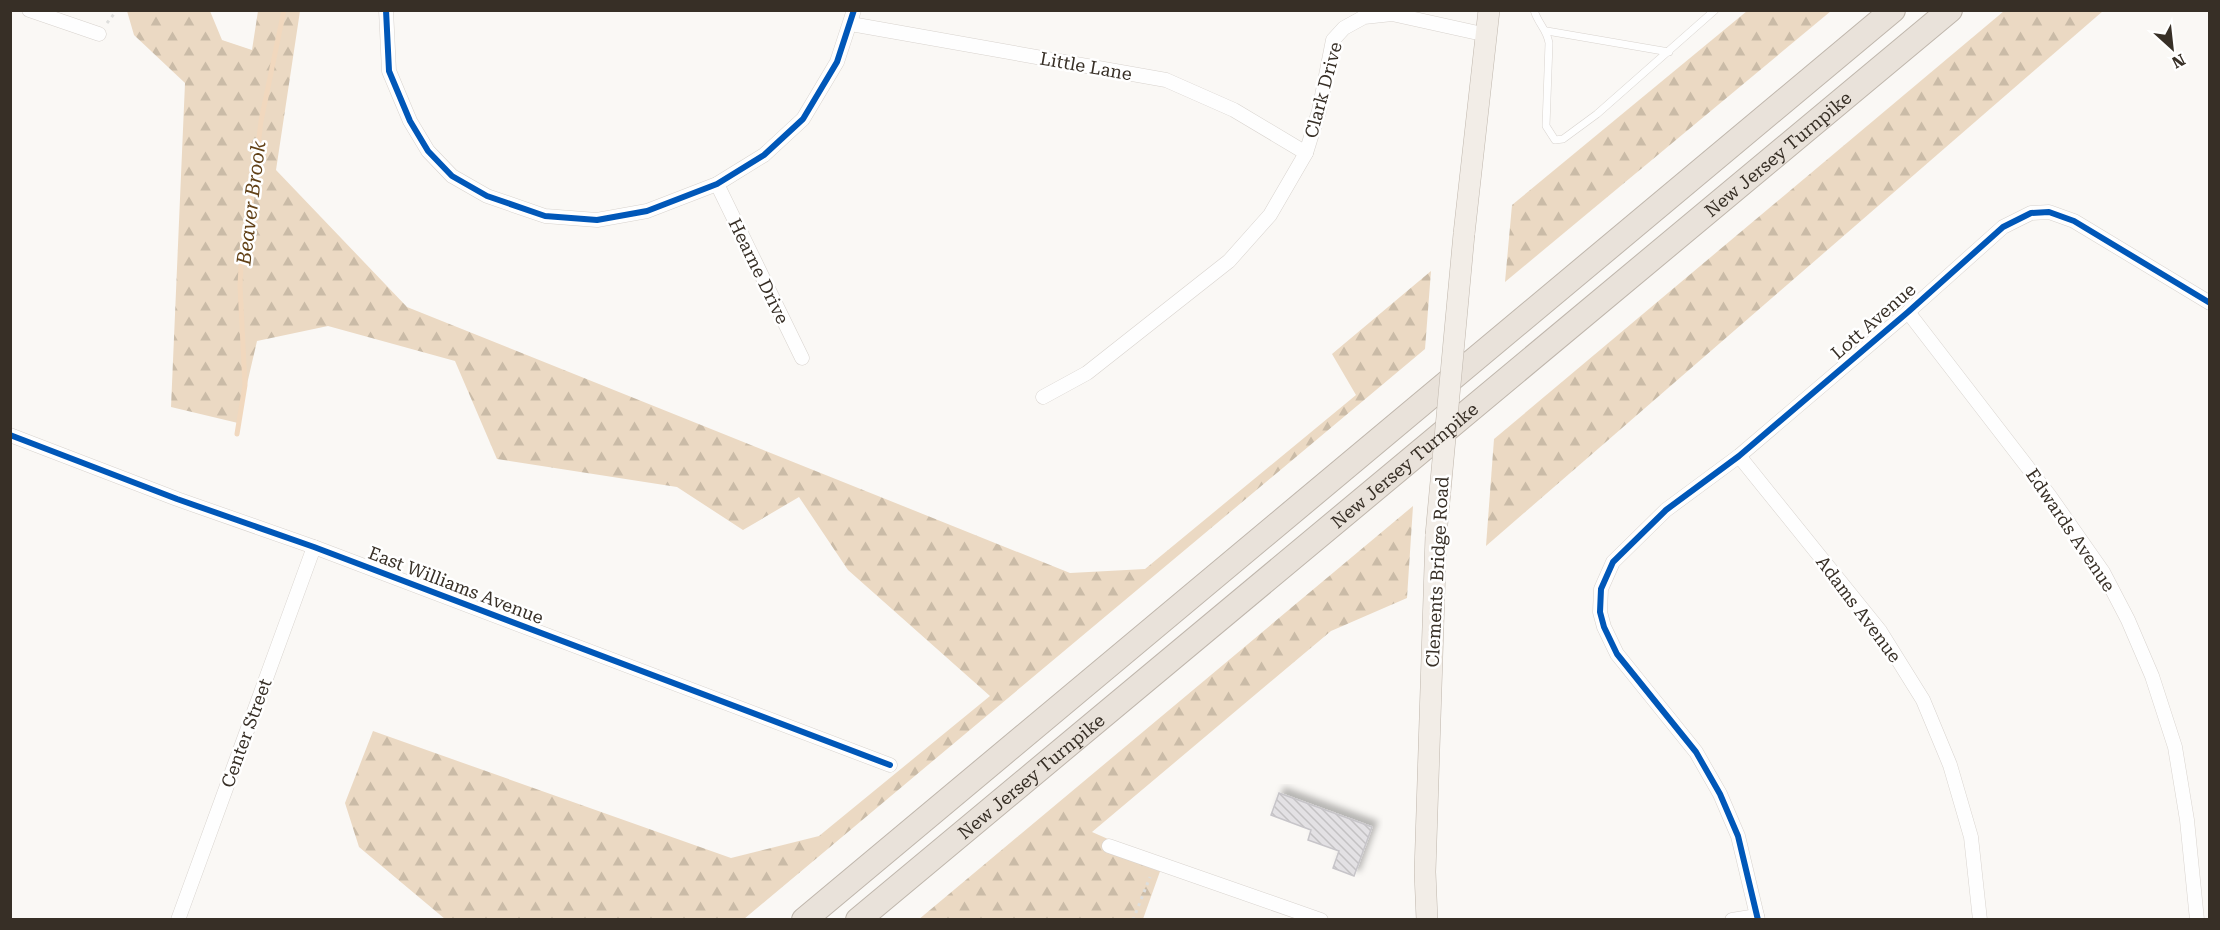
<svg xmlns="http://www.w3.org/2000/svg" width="2220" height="930" viewBox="0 0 2220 930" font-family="'Roboto Serif',serif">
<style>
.forest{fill:url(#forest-firs)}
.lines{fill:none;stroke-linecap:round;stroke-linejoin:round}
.stream{stroke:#f1d8be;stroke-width:5}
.building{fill:url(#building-back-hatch);stroke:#c7c5c9;stroke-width:1.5;filter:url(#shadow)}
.lane-casing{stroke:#d8d3ce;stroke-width:8}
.street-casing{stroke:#d8d3ce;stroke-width:15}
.primary-casing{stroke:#bfb6ac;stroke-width:22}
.highway-casing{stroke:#bfb6ac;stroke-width:26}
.path{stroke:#dededc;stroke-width:3;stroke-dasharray:3 4.5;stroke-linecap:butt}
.lane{stroke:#fefefe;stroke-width:7}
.street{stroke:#fefefe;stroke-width:14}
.primary{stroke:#f2ede7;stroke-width:21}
.highway{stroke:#e9e2da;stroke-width:24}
.primary-bridge-casing{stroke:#bfb6ac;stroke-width:22;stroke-linecap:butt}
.primary-bridge{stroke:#f2ede7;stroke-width:21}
.cycleway-casing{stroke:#fff;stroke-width:10}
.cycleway{stroke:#0057b8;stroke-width:6}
.labels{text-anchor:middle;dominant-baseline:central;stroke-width:5;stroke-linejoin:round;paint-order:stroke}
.street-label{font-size:18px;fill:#372f26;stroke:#fff}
.water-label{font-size:20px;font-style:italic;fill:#624117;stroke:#fff}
</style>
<defs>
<pattern id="forest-firs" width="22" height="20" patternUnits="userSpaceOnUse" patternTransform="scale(1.5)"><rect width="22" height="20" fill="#ebd9c3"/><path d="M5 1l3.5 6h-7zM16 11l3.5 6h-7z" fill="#cabba7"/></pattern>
<pattern id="building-back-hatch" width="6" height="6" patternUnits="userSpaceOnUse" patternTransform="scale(1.5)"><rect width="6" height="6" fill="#e3e1e4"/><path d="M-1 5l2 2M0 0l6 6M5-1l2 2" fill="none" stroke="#c3c1c3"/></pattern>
<filter id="shadow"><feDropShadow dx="5.5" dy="-5.5" stdDeviation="3" flood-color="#0004"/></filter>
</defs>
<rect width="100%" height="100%" fill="#faf8f5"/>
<g class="forest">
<polygon points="127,11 210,11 222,40 252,50 258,11 300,11 276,170 407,307 1070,573 1145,569 1356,395 1332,354 1431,271 1425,349 744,919 445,919 359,847 345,803 373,731 731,858 819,836 990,696 848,570 799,497 743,530 677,487 497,459 455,361 328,326 257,341 238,423 171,407 185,83 134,35"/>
<polygon points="1747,11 1831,11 1505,282 1512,205"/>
<polygon points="2004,11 2103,11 1486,546 1494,439"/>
<polygon points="1413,506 1407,598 1331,631 1092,832 1163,863 1143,919 918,920"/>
</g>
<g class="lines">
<polyline class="stream" points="237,434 245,385 240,286 242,248 251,205 261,121 284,10"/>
</g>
<polygon class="building" points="1279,793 1372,827 1354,876 1333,868 1339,851 1308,840 1311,830 1271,815"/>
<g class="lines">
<g class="lane-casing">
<g id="lane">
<path d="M1534,10c4,14 13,19 15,33l-3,83 9,14 8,-1 34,-25 118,-104"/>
<polyline points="1547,31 1669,52"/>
</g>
</g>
<g class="street-casing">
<g id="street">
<polyline points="29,10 99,34"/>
<polyline points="386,10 389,71 410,121 428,151 452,176 487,196 545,216 597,220 647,211 717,184 764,155 803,119 837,62 854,10"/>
<polyline points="851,24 1166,80 1234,110 1306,153"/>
<polyline points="717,184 802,358"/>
<polyline points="1908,312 2049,495 2103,572 2128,620 2152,676 2175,747 2187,820 2197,920"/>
<polyline points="1043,397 1087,373 1229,261 1270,215 1306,153 1319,111 1333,40 1344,28 1364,17 1392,14 1487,35"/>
<polyline points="10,435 177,499 314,547 890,765"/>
<polyline points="1739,456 1880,631 1923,700 1950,765 1971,837 1980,920"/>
<polyline points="1109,846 1321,920"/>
<polyline points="178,920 314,547"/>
<polyline points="1732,920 1757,916"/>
<polyline points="1758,920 1738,836 1720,794 1696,752 1617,654 1604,627 1600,612 1601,589 1613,562 1666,510 1739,456 1908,312 2003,227 2031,213 2049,212 2074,221 2210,303"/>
</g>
</g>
<g class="primary-casing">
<g id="primary">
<polyline points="1464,234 1489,10"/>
<polyline points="1427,920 1425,872 1436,535"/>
</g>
</g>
<g class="highway-casing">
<g id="highway">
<polyline points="804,920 1893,10"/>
<path id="s1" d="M858,920l1092,-910"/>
</g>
</g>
<g class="path">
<polyline points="107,23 117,10"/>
<polyline points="1133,920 1150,877"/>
</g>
<use href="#lane" class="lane"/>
<use href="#street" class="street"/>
<use href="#primary" class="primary"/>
<use href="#highway" class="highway"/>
<g class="primary-bridge-casing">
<polyline id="primary-bridge" points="1436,535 1464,234"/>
</g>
<use href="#primary-bridge" class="primary-bridge"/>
<g class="cycleway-casing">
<g id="cycleway">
<polyline points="386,10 389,71 410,121 428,151 452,176 487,196 545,216 597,220 647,211 717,184 764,155 803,119 837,62 854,10"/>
<polyline points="10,435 177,499 314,547 890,765"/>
<polyline points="1758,920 1738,836 1720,794 1696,752 1617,654 1604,627 1600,612 1601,589 1613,562 1666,510 1739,456 1908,312 2003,227 2031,213 2049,212 2074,221 2210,303"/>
</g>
</g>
<use href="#cycleway" class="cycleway"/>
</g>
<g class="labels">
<g class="street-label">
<text transform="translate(1086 66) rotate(10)">Little Lane</text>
<text transform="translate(1323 90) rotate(-75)">Clark Drive</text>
<text stroke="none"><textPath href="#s1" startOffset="1197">New Jersey Turnpike</textPath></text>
<text transform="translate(759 271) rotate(64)">Hearne Drive</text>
<text transform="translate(1873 321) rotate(-41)">Lott Avenue</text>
<text stroke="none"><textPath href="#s1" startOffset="711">New Jersey Turnpike</textPath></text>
<text transform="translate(2071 530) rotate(56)">Edwards Avenue</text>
<text transform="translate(1437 572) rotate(-87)">Clements Bridge Road</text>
<text transform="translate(456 585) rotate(21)">East Williams Avenue</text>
<text transform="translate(1859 609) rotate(53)">Adams Avenue</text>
<text transform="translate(246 733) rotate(-70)">Center Street</text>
<text stroke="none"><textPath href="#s1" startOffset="225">New Jersey Turnpike</textPath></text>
</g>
<g class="water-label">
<text transform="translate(251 203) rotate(-83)">Beaver Brook</text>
</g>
</g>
<rect width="2220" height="930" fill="none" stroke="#372f26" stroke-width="24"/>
<g transform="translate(2172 48) rotate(153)" stroke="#ffffff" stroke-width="4.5" paint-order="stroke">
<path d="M0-4.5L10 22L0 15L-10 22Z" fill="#372f26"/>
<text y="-9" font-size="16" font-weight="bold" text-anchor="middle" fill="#372f26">N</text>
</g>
</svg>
